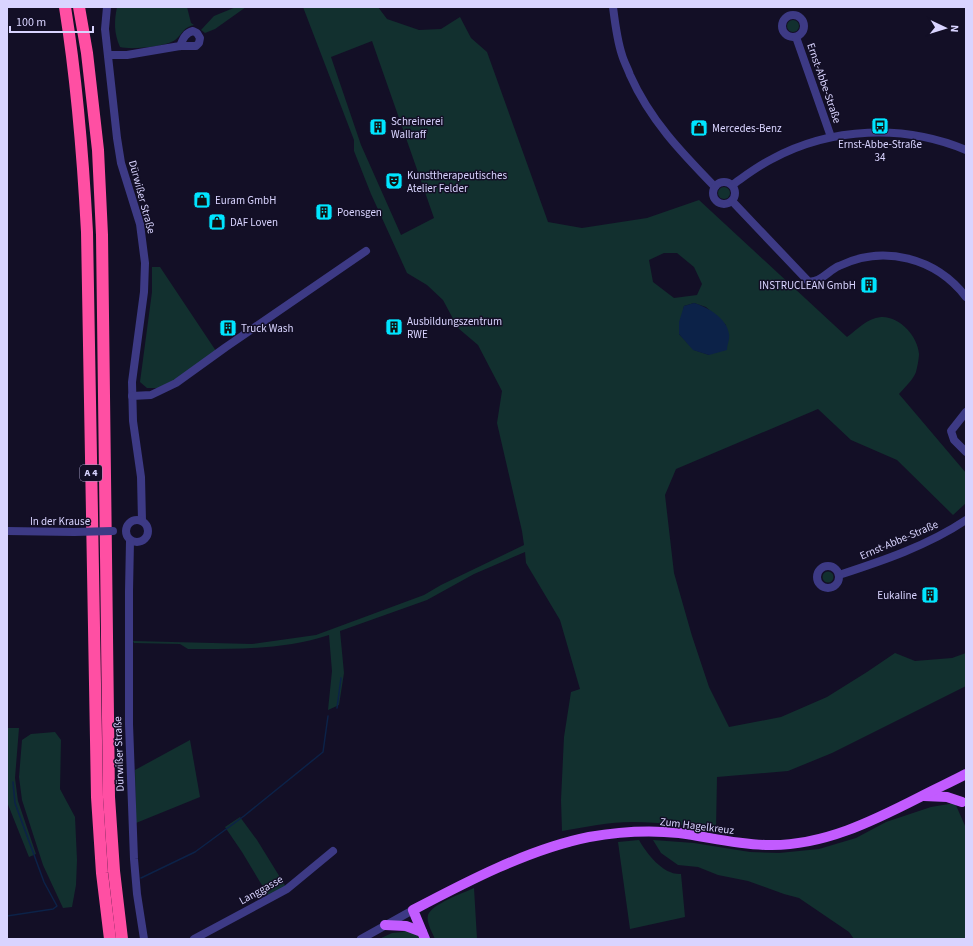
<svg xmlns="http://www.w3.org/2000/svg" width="973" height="946" viewBox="0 0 973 946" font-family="'Source Sans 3',sans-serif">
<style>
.green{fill:#12302f;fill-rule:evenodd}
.water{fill:#0c2248}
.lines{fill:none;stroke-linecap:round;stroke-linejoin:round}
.stream{stroke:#0c2248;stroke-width:1.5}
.minor{stroke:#3d3a85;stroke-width:8}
.major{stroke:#c25bff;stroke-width:10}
.highway{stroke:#ff4fa3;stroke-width:12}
.minor-bridge{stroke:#3d3a85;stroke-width:8}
.labels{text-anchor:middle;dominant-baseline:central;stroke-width:3;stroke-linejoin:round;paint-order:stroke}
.shield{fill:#130f26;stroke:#9e99be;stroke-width:1}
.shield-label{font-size:10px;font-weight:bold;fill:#d9d4ff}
.street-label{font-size:11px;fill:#d9d4ff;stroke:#130f26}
.poi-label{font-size:11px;fill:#d9d4ff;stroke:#130f26;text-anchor:start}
</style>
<rect width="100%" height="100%" fill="#130f26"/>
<g class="green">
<path d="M117,7h70l4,16 3,2c-12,3 -11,9 -19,15 -10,7 -45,10 -55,7 -6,-14 -6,-25 -3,-40z"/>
<polygon points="236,7 246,7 215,29 205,33 201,30 214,16"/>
<path d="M303,7h75l9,12 32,11 22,-1 19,-12 11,21 16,14 61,170 34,6 65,-10 52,-18 148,137c11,-8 19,-18 34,-20 19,-1 37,20 38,37 0,5 -2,14 -3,18 -3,8 -12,16 -17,22l67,79v30l-13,12 -56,-55 -46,-20 -33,-31 -142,60 -11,26 9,78 18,63 17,51 20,40 52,-10 46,-20 40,-25 28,-19 20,8 37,-3 14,-5v33l-134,67 -44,18 -71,6 -1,52c-27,-3 -55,-7 -83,-7 -24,0 -48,5 -71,9l-1,-31 3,-63 7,-45 9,-3 -20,-69 -34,-57 -1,-11 -51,22 -47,26 -87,31 4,42 -5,32 -11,5 4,-39 -3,-36c-45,15 -94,14 -141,14l-8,-5 -46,-1 -1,-2 119,3 64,-9 108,-40 17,-10 83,-40 -2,-14 -25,-108 5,-32 -24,-46 -20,-17 -15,-28 -16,-15 -20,-12 -36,-79 -17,-43v-11zM372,41l62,177 -33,17 -40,-90 -30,-88zM664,253h13l17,14 8,17 -5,11 -23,3 -21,-16 -4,-22zM694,303l12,4 20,18 -17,30 -15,-5 -15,-16 5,-28z"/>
<circle cx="793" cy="26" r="6"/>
<circle cx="724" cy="193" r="6"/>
<polygon points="152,267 160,267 216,351 175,380 159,388 147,388 140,382 152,292"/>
<circle cx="828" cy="577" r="5.5"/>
<polygon points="7,728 19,728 15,778 18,801 36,854 29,857 7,802"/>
<polygon points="55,732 61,740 60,789 75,817 77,860 76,885 72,907 63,908 43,865 22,800 19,777 22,740 31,734"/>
<polygon points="190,740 200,797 136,823 135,770"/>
<polygon points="955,803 966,828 966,939 854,939 849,932 799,898 784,894 748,881 718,875 698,867 678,865 661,853 653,840 694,843 750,852 779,853 819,849 856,838 886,822 931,807"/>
<polygon points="240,817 257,840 286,887 269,897 242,852 225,827"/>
<path d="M639,840c8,14 24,35 42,34l4,43 -55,12 -12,-87z"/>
<path d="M474,888l3,51h-42c-3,-7 -9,-17 -7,-24 4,-11 35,-22 46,-27z"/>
<polygon points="406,929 414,931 420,939 379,939 392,933 403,932"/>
</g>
<path class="water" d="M694,303c13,4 33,15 35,31 1,5 -2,11 -2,16l-18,5 -16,-5 -14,-16v-12l5,-16z"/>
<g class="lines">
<g class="stream">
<polyline points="337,708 341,678"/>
<polyline points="141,878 195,852 244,816 323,752 328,716"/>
<polyline points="7,916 53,909 57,906 44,882 19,814 15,803 13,782"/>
</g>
<g class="minor">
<polyline points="107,7 105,29 117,138 121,163 140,224 145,263 144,292 132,382 133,421 141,477 142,521"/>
<path d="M613,7c2,16 4,33 9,48 2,7 6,14 8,20 20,45 51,77 85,112"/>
<circle cx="793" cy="26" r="11"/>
<polyline points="796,37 831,137"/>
<path d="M108,55h19l53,-9h16l3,-3 1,-5 -3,-5 -4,-2c-8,2 -10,8 -13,15"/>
<circle cx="724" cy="193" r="11"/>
<path d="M732,185c13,-9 26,-19 40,-26 59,-32 132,-35 194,-9"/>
<path d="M732,201l76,80c11,3 21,-11 31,-15 45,-22 97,-8 127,31"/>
<polyline points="132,396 151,395 176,383 226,347 366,251"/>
<polyline points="966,412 951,431 954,440 966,452"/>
<circle cx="137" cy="531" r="11"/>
<polyline points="7,531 74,532"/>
<polyline points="130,541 129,591 129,724 134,859 137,894 144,939"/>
<circle cx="828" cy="577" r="11"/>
<path d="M839,575c43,-14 88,-29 127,-55"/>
<polyline points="194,939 287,889 333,851"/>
<polyline points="361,939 413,910"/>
</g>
<g class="major">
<polyline points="924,796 947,797 962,802"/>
<polyline points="385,925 406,926 422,932"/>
<path d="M425,939l-12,-29c53,-28 116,-61 176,-73 28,-5 61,-7 90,-4 30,4 59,12 90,12 54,1 104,-24 151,-48 15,-8 31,-15 46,-23"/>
</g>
<g class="highway">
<path d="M65,7c12,75 18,150 22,225l10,565 5,76 8,66"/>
<polyline points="79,7 87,53 98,150 102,235 109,797 114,871 122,939"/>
</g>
<polyline class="minor-bridge" points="74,532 113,531"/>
</g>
<defs>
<g id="bus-square" transform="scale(0.9)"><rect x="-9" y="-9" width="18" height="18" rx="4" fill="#00e5ff" stroke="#130f26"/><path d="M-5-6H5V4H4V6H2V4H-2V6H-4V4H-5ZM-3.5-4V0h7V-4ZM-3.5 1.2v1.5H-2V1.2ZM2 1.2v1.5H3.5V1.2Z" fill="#111"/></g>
<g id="building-square" transform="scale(0.9)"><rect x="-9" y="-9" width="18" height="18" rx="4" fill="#00e5ff" stroke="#130f26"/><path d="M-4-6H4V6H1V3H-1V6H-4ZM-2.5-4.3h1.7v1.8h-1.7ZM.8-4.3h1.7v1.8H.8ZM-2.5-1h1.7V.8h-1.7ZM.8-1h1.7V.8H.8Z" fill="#111"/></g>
<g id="shop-square" transform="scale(0.9)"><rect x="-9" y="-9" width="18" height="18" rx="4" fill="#00e5ff" stroke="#130f26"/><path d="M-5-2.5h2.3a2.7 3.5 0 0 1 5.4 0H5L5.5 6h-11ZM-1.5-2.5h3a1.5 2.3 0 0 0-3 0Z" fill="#111"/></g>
<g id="theatre-square" transform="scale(0.9)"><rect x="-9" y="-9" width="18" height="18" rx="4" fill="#00e5ff" stroke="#130f26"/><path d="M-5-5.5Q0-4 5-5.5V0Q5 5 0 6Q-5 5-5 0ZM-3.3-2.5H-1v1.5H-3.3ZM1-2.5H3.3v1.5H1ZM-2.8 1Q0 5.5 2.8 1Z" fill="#111"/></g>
</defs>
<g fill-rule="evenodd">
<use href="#bus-square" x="880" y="126"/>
<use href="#building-square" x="378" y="127"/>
<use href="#shop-square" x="699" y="128"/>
<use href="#theatre-square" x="394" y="181"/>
<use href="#shop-square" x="202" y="200"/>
<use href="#building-square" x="324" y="212"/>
<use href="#shop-square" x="217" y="222"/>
<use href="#building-square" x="869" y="285"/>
<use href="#building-square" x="394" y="327"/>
<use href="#building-square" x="228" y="328"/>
<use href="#building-square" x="930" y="595"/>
</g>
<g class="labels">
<rect class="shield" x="80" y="465" width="22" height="16" rx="3"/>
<g class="shield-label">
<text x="91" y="473">A 4</text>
</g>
<g class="street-label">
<text transform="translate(824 83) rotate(71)">Ernst-Abbe-Straße</text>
<text transform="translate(142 197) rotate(75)">Dürwißer Straße</text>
<text x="60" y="521">In der Krause</text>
<text transform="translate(899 540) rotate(-23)">Ernst-Abbe-Straße</text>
<text transform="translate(119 754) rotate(-92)">Dürwißer Straße</text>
<text transform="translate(697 826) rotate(7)">Zum Hagelkreuz</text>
<text transform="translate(261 890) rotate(-29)">Langgasse</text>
</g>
<g class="poi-label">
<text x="391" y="121">Schreinerei<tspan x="391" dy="13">Wallraff</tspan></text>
<text x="712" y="128">Mercedes-Benz</text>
<text x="880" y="144" text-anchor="middle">Ernst-Abbe-Straße<tspan x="880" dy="13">34</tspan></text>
<text x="407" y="175">Kunsttherapeutisches<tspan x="407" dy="13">Atelier Felder</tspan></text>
<text x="215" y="200">Euram GmbH</text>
<text x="337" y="212">Poensgen</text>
<text x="230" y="222">DAF Loven</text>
<text x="856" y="285" text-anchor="end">INSTRUCLEAN GmbH</text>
<text x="407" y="321">Ausbildungszentrum<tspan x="407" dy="13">RWE</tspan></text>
<text x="241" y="328">Truck Wash</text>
<text x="917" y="595" text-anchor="end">Eukaline</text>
</g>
</g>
<rect width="973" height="946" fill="none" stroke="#d9d4ff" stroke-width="16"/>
<g transform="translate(945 28) rotate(94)" stroke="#130f26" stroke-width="3" paint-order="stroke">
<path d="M0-3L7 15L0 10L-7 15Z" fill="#d9d4ff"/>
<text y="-6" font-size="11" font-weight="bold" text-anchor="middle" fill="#d9d4ff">N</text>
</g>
<path d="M10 26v6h83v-6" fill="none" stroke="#d9d4ff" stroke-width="2"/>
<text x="16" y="26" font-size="12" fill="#d9d4ff" stroke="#130f26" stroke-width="3" paint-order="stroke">100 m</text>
</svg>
